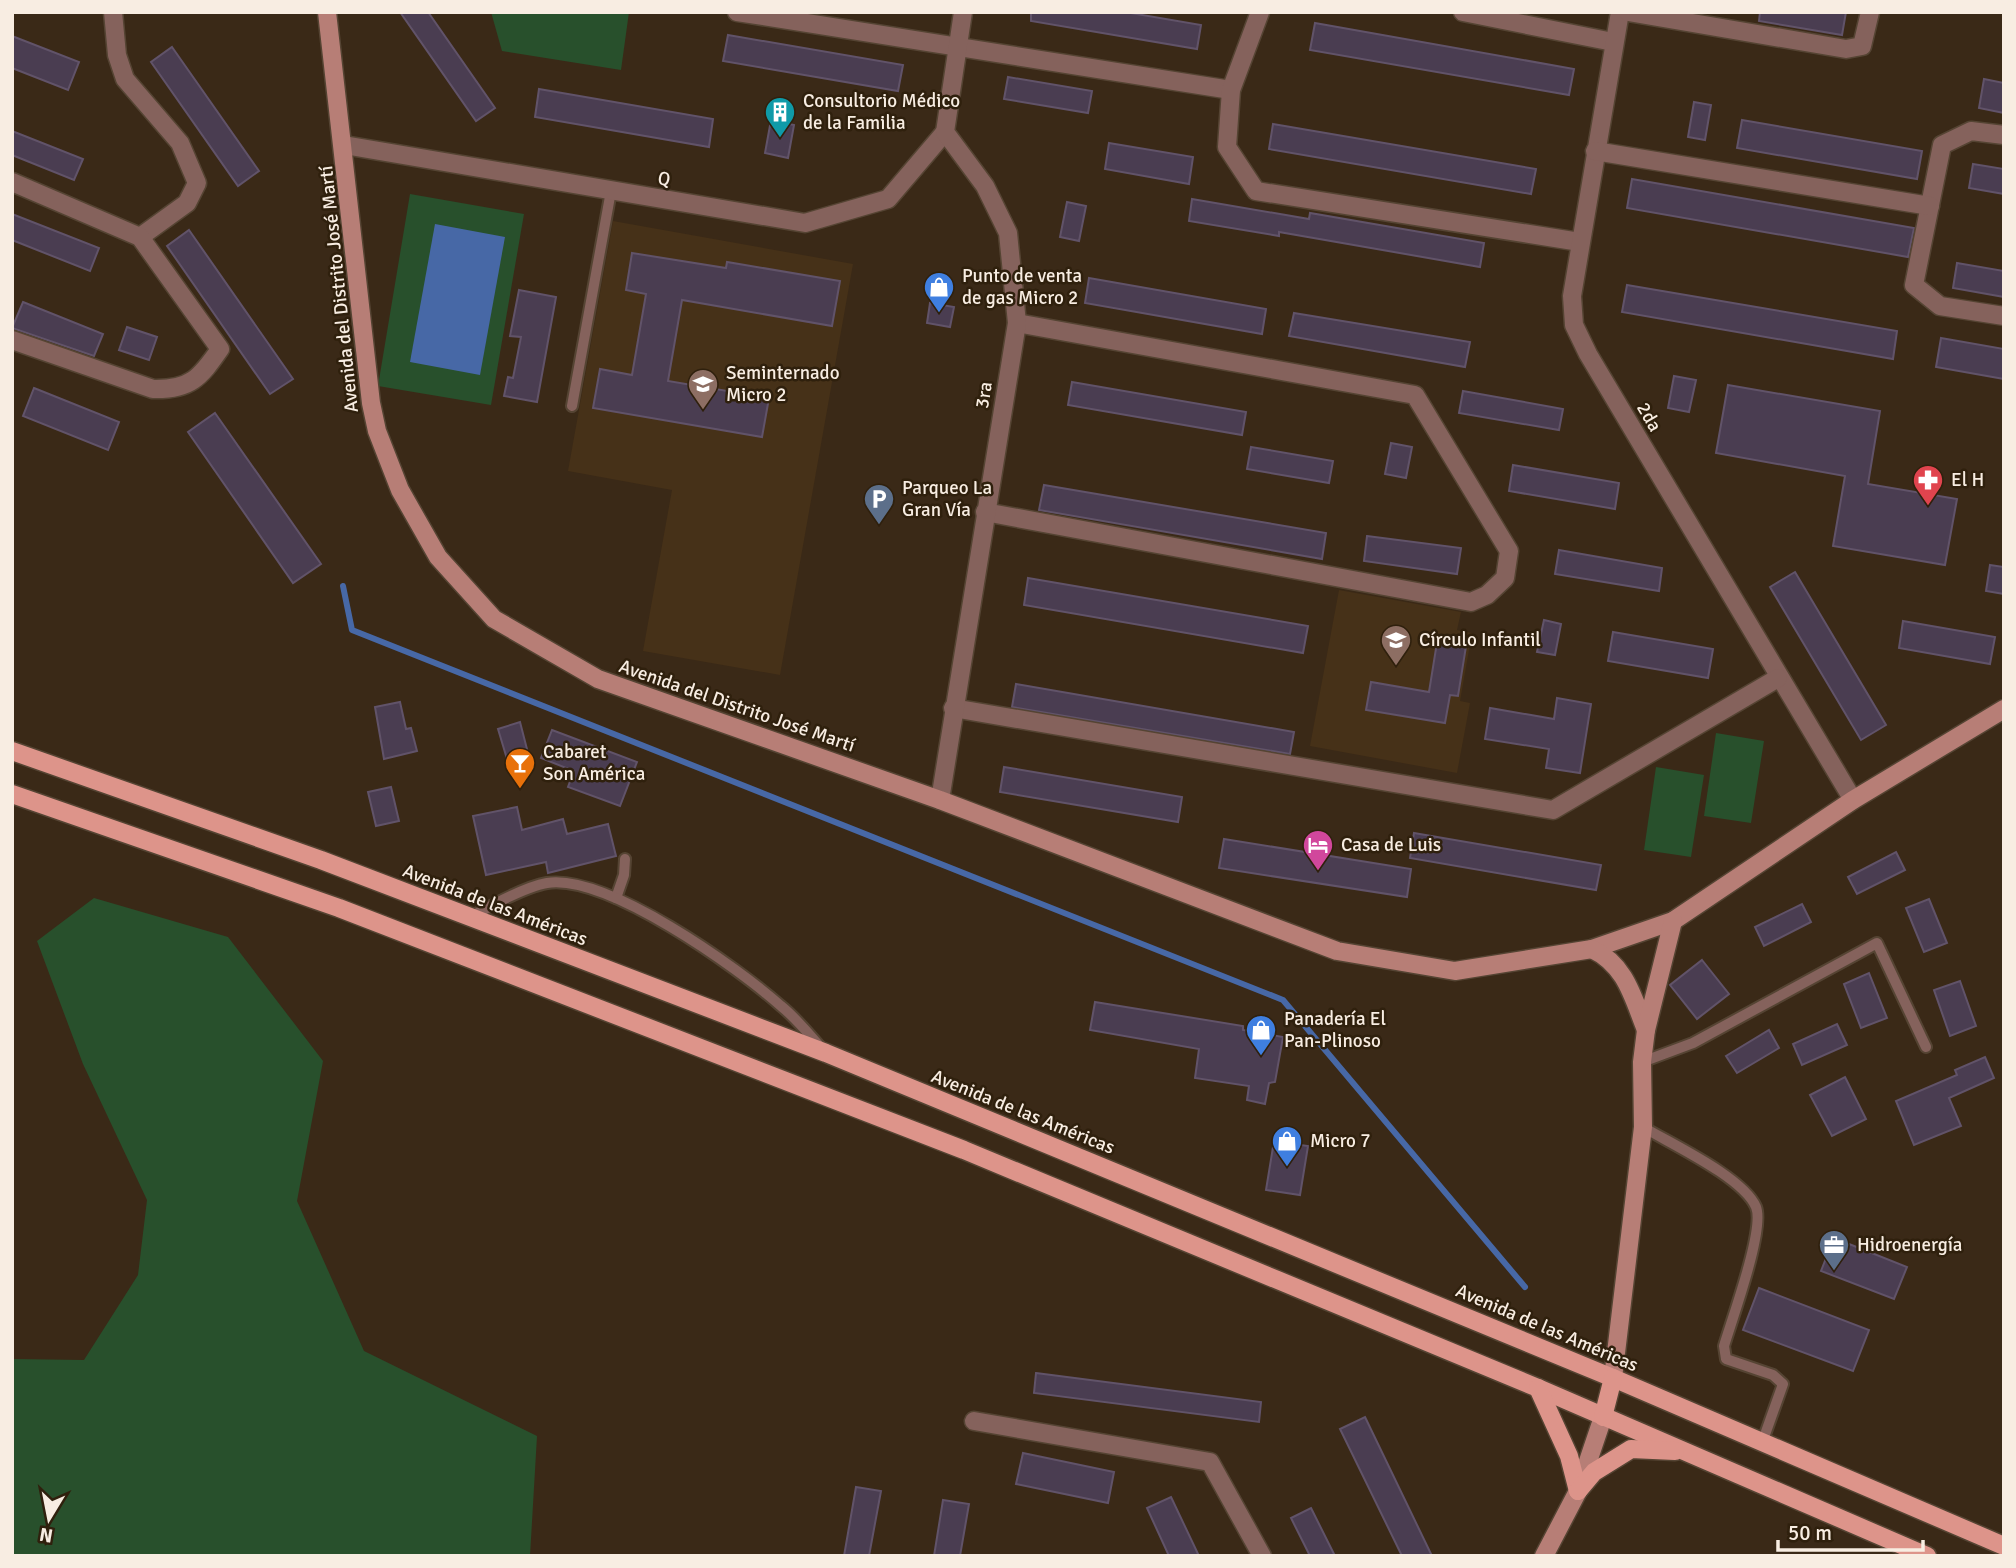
<svg xmlns="http://www.w3.org/2000/svg" width="2016" height="1568" viewBox="0 0 2016 1568" font-family="Signika,sans-serif">
<style>
.built{fill:#463118}
.green{fill:#28502c}
.water{fill:#4768a6}
.lines{fill:none;stroke-linecap:round;stroke-linejoin:round}
.stream{stroke:#4768a6;stroke-width:6}
.building{fill:#4a3d51;stroke:#615369;stroke-width:2}
.lane-casing{stroke:#543;stroke-width:14}
.street-casing{stroke:#543;stroke-width:21}
.secondary-casing{stroke:#543;stroke-width:21}
.primary-casing{stroke:#543;stroke-width:21}
.lane{stroke:#85625c;stroke-width:10}
.street{stroke:#85625c;stroke-width:18}
.secondary{stroke:#b77e76;stroke-width:18}
.primary{stroke:#dd948a;stroke-width:18}
.labels{text-anchor:middle;dominant-baseline:central;stroke-width:5;stroke-linejoin:round;paint-order:stroke}
.poi-label{font-size:19px;fill:#f8ede2;stroke:#2f200d;text-anchor:start}
.street-label{font-size:19px;fill:#f8ede2;stroke:#2f200d}
</style>
<rect width="100%" height="100%" fill="#3a2917"/>
<g class="built">
<polygon points="613,221 853,264 780,675 643,651 672,490 568,471"/>
<polygon points="1339,590 1461,612 1457,630 1472,633 1460,701 1470,703 1457,773 1310,746"/>
</g>
<g class="green">
<polygon points="491,12 629,12 621,70 502,51"/>
<polygon points="410,194 524,214 491,405 378,386"/>
<polygon points="1716,733 1764,741 1751,823 1704,816"/>
<polygon points="1656,767 1704,775 1691,857 1644,850"/>
<polygon points="94,898 228,937 323,1061 297,1201 364,1351 537,1436 530,1556 12,1556 12,1359 84,1360 138,1275 147,1200 83,1064 37,941"/>
</g>
<polygon class="water" points="435,224 505,237 480,375 410,362"/>
<g class="lines">
<polyline class="stream" points="343,586 352,630 1283,1000 1525,1287"/>
</g>
<g class="building">
<polygon points="400,12 428,12 495,108 476,121"/>
<polygon points="1031,12 1125,12 1201,25 1197,49 1031,21"/>
<polygon points="1760,12 1846,12 1842,35 1759,21"/>
<polygon points="1315,23 1574,69 1569,95 1310,50"/>
<polygon points="728,35 903,65 898,91 723,61"/>
<polygon points="12,36 79,62 68,90 12,68"/>
<polygon points="172,47 259,171 238,186 151,62"/>
<polygon points="1008,77 1092,91 1088,113 1004,99"/>
<polygon points="1984,79 2004,83 2004,113 1979,108"/>
<polygon points="539,89 713,119 709,147 535,117"/>
<polygon points="1694,102 1711,105 1705,140 1688,137"/>
<polygon points="771,120 794,125 788,158 765,153"/>
<polygon points="1742,120 1922,151 1917,179 1737,148"/>
<polygon points="1273,124 1536,169 1531,194 1269,149"/>
<polygon points="12,131 83,159 74,180 12,155"/>
<polygon points="1109,143 1193,157 1189,184 1105,169"/>
<polygon points="1973,164 2004,169 2004,194 1969,188"/>
<polygon points="1632,179 1914,228 1908,257 1627,208"/>
<polygon points="1192,199 1309,219 1310,213 1484,243 1480,267 1279,232 1279,236 1189,221"/>
<polygon points="1067,202 1086,206 1079,241 1060,237"/>
<polygon points="12,214 99,248 90,271 12,240"/>
<polygon points="189,230 293,379 270,394 167,246"/>
<polygon points="632,253 726,268 727,262 840,281 832,326 682,300 668,381 769,398 762,437 593,408 600,369 632,375 646,294 626,290"/>
<polygon points="1957,263 2004,271 2004,297 1953,288"/>
<polygon points="1089,278 1266,309 1262,334 1085,303"/>
<polygon points="1627,285 1897,331 1893,359 1622,312"/>
<polygon points="519,290 556,297 537,402 504,396 508,377 513,378 521,337 510,336"/>
<polygon points="23,302 103,334 94,356 12,328"/>
<polygon points="930,303 954,307 950,327 927,323"/>
<polygon points="1294,313 1470,342 1465,367 1289,336"/>
<polygon points="127,327 157,337 149,360 119,350"/>
<polygon points="1941,338 2004,349 2004,379 1936,367"/>
<polygon points="1674,376 1696,380 1689,412 1668,408"/>
<polygon points="1072,382 1246,412 1242,435 1068,405"/>
<polygon points="1728,385 1880,411 1868,484 1957,499 1945,565 1833,546 1845,476 1716,453"/>
<polygon points="34,388 119,422 108,450 23,416"/>
<polygon points="1463,391 1563,409 1559,430 1459,413"/>
<polygon points="215,413 321,564 293,583 188,432"/>
<polygon points="1391,443 1412,447 1406,478 1385,474"/>
<polygon points="1251,447 1333,461 1329,483 1247,469"/>
<polygon points="1513,465 1619,483 1615,509 1509,491"/>
<polygon points="1044,485 1326,533 1322,559 1039,510"/>
<polygon points="1367,536 1461,548 1457,574 1364,561"/>
<polygon points="1559,550 1662,568 1659,591 1555,574"/>
<polygon points="1990,565 2004,567 2004,594 1986,591"/>
<polygon points="1795,572 1886,725 1861,740 1770,587"/>
<polygon points="1028,578 1308,626 1303,653 1024,605"/>
<polygon points="1544,620 1561,624 1555,655 1537,652"/>
<polygon points="1903,621 1995,637 1990,664 1899,648"/>
<polygon points="1613,632 1713,649 1708,678 1608,661"/>
<polygon points="1438,636 1467,640 1458,696 1450,695 1445,723 1366,710 1371,682 1429,692"/>
<polygon points="1016,684 1294,732 1290,754 1012,707"/>
<polygon points="1557,698 1591,704 1580,773 1546,768 1549,749 1485,739 1490,708 1554,719"/>
<polygon points="400,702 406,729 411,728 417,751 384,759 375,707"/>
<polygon points="520,722 528,753 507,759 498,729"/>
<polygon points="552,730 637,762 620,806 568,787 574,771 541,758"/>
<polygon points="1004,767 1182,797 1178,822 1000,792"/>
<polygon points="391,787 399,821 376,826 368,792"/>
<polygon points="517,807 522,830 563,819 567,834 608,824 616,856 548,873 546,862 486,875 473,816"/>
<polygon points="1414,833 1601,865 1596,890 1410,858"/>
<polygon points="1224,839 1411,869 1407,897 1219,868"/>
<polygon points="1896,852 1905,870 1857,894 1848,877"/>
<polygon points="1929,899 1947,943 1924,952 1906,908"/>
<polygon points="1802,904 1811,922 1764,946 1755,927"/>
<polygon points="1702,960 1729,994 1697,1019 1670,985"/>
<polygon points="1869,973 1887,1018 1861,1028 1844,984"/>
<polygon points="1960,981 1976,1026 1950,1036 1934,990"/>
<polygon points="1095,1002 1243,1026 1243,1030 1283,1037 1275,1082 1269,1083 1265,1104 1247,1100 1249,1086 1195,1078 1199,1049 1090,1030"/>
<polygon points="1837,1024 1847,1045 1802,1065 1793,1044"/>
<polygon points="1769,1030 1779,1048 1737,1073 1726,1056"/>
<polygon points="1985,1057 1994,1078 1949,1098 1961,1126 1914,1145 1896,1101 1957,1075 1955,1070"/>
<polygon points="1845,1077 1866,1119 1832,1136 1810,1095"/>
<polygon points="1274,1141 1308,1146 1300,1195 1266,1190"/>
<polygon points="1834,1238 1907,1267 1894,1299 1821,1271"/>
<polygon points="1759,1288 1869,1330 1853,1371 1743,1330"/>
<polygon points="1036,1373 1261,1402 1259,1422 1034,1393"/>
<polygon points="1365,1417 1432,1556 1402,1556 1340,1429"/>
<polygon points="1023,1453 1114,1472 1108,1503 1016,1484"/>
<polygon points="856,1487 881,1491 869,1556 844,1556"/>
<polygon points="1171,1497 1199,1556 1169,1556 1147,1508"/>
<polygon points="943,1500 969,1504 960,1556 934,1556"/>
<polygon points="1311,1508 1335,1556 1310,1556 1291,1518"/>
</g>
<g class="lines">
<g class="lane-casing">
<g id="lane">
<polyline points="572,406 611,191"/>
<polyline points="616,898 624,875 625,859"/>
<path d="M469,918c21,-12 55,-31 78,-35 60,-9 190,84 234,123 15,12 28,28 41,43"/>
<polyline points="1642,1062 1693,1043 1877,943 1926,1047"/>
<path d="M1643,1127c28,17 100,50 113,80 9,22 -24,112 -32,139l2,13 47,16 10,9 -21,59"/>
</g>
</g>
<g class="street-casing">
<g id="street">
<polyline points="113,12 117,55 125,79 180,143 197,183 187,203 140,237"/>
<polyline points="737,12 1231,90"/>
<polyline points="1260,12 1231,90 1227,147 1256,191 1580,242"/>
<polyline points="1463,12 1613,42"/>
<polyline points="1620,12 1572,296 1574,325 1588,354 1853,800"/>
<polyline points="1628,12 1846,49 1862,46 1870,12"/>
<polyline points="2004,135 1971,131 1942,145 1914,285 1940,306 2004,316"/>
<polyline points="344,145 805,223 888,199 945,132"/>
<polyline points="1595,151 1930,206"/>
<path d="M12,182l128,55 80,112c-20,29 -30,41 -67,40l-141,-49"/>
<polyline points="985,512 1471,602 1487,595 1505,578 1509,551 1415,395 1017,323"/>
<polyline points="953,708 1553,810 1778,678"/>
<polyline points="940,800 1017,323 1008,233 985,186 945,132 963,12"/>
<polyline points="974,1421 1210,1462 1262,1556"/>
</g>
</g>
<g class="secondary-casing">
<g id="secondary">
<polyline points="327,12 371,403 377,431 400,490 438,557 494,619 598,679 940,800 1337,951 1455,971 1592,949 1673,921 1853,800 2004,709"/>
<path d="M1592,949c34,16 41,49 54,81"/>
<polyline points="1613,1378 1643,1127 1642,1062 1646,1030 1673,921"/>
<polyline points="1544,1556 1578,1491 1603,1417"/>
</g>
</g>
<g class="primary-casing">
<g id="primary">
<polyline points="12,751 321,860 826,1053 1613,1378 2004,1546"/>
<polyline points="12,794 339,908 964,1150 1538,1388 1927,1556"/>
<polyline points="1538,1388 1569,1456 1578,1491"/>
<polyline points="1603,1417 1613,1378"/>
<polyline points="1578,1491 1594,1472 1631,1449 1675,1451"/>
</g>
</g>
<use href="#lane" class="lane"/>
<use href="#street" class="street"/>
<use href="#secondary" class="secondary"/>
<use href="#primary" class="primary"/>
</g>
<defs>
<g id="building-pin" transform="scale(1.575)"><path d="M0 17L-7.5 6A9.5 9.5 0 1 1 7.5 6Z" fill="#0f9aa8" stroke="#2f200d"/><path d="M-4-6H4V6H1V3H-1V6H-4ZM-2.5-4.3h1.7v1.8h-1.7ZM.8-4.3h1.7v1.8H.8ZM-2.5-1h1.7V.8h-1.7ZM.8-1h1.7V.8H.8Z" fill="#fff"/></g>
<g id="shop-pin" transform="scale(1.575)"><path d="M0 17L-7.5 6A9.5 9.5 0 1 1 7.5 6Z" fill="#3f7fe0" stroke="#2f200d"/><path d="M-5-2.5h2.3a2.7 3.5 0 0 1 5.4 0H5L5.5 6h-11ZM-1.5-2.5h3a1.5 2.3 0 0 0-3 0Z" fill="#fff"/></g>
<g id="school-pin" transform="scale(1.575)"><path d="M0 17L-7.5 6A9.5 9.5 0 1 1 7.5 6Z" fill="#8d6e63" stroke="#2f200d"/><path d="M0-5L7-2L0 1L-7-2ZM-4 1L0 2.5L4 1V4Q0 6-4 4Z" fill="#fff"/></g>
<g id="pharmacy-pin" transform="scale(1.575)"><path d="M0 17L-7.5 6A9.5 9.5 0 1 1 7.5 6Z" fill="#e0444e" stroke="#2f200d"/><path d="M-2-6h4v4h4v4h-4v4h-4v-4h-4v-4h4Z" fill="#fff"/></g>
<g id="parking-pin" transform="scale(1.575)"><path d="M0 17L-7.5 6A9.5 9.5 0 1 1 7.5 6Z" fill="#5c6f8a" stroke="#2f200d"/><path d="M-3.5-5.5H1a3.5 3.5 0 0 1 0 7H-1V5.5H-3.5ZM-1-3.4V-.6H.8a1.4 1.4 0 0 0 0-2.8Z" fill="#fff"/></g>
<g id="bar-pin" transform="scale(1.575)"><path d="M0 17L-7.5 6A9.5 9.5 0 1 1 7.5 6Z" fill="#e8710a" stroke="#2f200d"/><path d="M-6-5H6L.8 .8V4.5H3.5V6h-7V4.5H-.8V.8Z" fill="#fff"/></g>
<g id="hotel-pin" transform="scale(1.575)"><path d="M0 17L-7.5 6A9.5 9.5 0 1 1 7.5 6Z" fill="#d1479c" stroke="#2f200d"/><path d="M-6-4.5h1.5V1H6V5H4.5V3h-9V5H-6ZM-4 0a1.8 1.8 0 1 1 3.6 0ZM.5 0V-2.5h3Q6-2.5 6 0Z" fill="#fff"/></g>
<g id="office-pin" transform="scale(1.575)"><path d="M0 17L-7.5 6A9.5 9.5 0 1 1 7.5 6Z" fill="#5c6f8a" stroke="#2f200d"/><path d="M-6-3h4V-5.5h4V-3h4V5H-6ZM-1-4.5V-3h2v-1.5ZM-6 0V1H6V0Z" fill="#fff"/></g>
</defs>
<g fill-rule="evenodd">
<use href="#building-pin" x="780" y="112"/>
<use href="#shop-pin" x="939" y="287"/>
<use href="#school-pin" x="703" y="384"/>
<use href="#pharmacy-pin" x="1928" y="480"/>
<use href="#parking-pin" x="879" y="499"/>
<use href="#school-pin" x="1396" y="640"/>
<use href="#bar-pin" x="520" y="763"/>
<use href="#hotel-pin" x="1318" y="845"/>
<use href="#shop-pin" x="1261" y="1030"/>
<use href="#shop-pin" x="1287" y="1141"/>
<use href="#office-pin" x="1834" y="1245"/>
</g>
<g class="labels">
<g class="poi-label">
<text x="803" y="101">Consultorio Médico<tspan x="803" dy="22">de la Familia</tspan></text>
<text x="962" y="276">Punto de venta<tspan x="962" dy="22">de gas Micro 2</tspan></text>
<text x="726" y="373">Seminternado<tspan x="726" dy="22">Micro 2</tspan></text>
<text x="1951" y="480">El H</text>
<text x="902" y="488">Parqueo La<tspan x="902" dy="22">Gran Vía</tspan></text>
<text x="1419" y="640">Círculo Infantil</text>
<text x="543" y="752">Cabaret<tspan x="543" dy="22">Son América</tspan></text>
<text x="1341" y="845">Casa de Luis</text>
<text x="1284" y="1019">Panadería El<tspan x="1284" dy="22">Pan-Plinoso</tspan></text>
<text x="1310" y="1141">Micro 7</text>
<text x="1857" y="1245">Hidroenergía</text>
</g>
<g class="street-label">
<text transform="translate(664 179) rotate(9)">Q</text>
<text transform="translate(339 289) rotate(-96)">Avenida del Distrito José Martí</text>
<text transform="translate(984 395) rotate(-81)">3ra</text>
<text transform="translate(1649 417) rotate(60)">2da</text>
<text transform="translate(737 706) rotate(19)">Avenida del Distrito José Martí</text>
<text transform="translate(495 905) rotate(21)">Avenida de las Américas</text>
<text transform="translate(1023 1112) rotate(22)">Avenida de las Américas</text>
<text transform="translate(1547 1328) rotate(23)">Avenida de las Américas</text>
</g>
</g>
<rect width="2016" height="1568" fill="none" stroke="#f8ede2" stroke-width="28"/>
<g transform="translate(49 1519) rotate(190)" stroke="#2f200d" stroke-width="5" paint-order="stroke">
<path d="M0-5L12 26L0 18L-12 26Z" fill="#f8ede2"/>
<text y="-10" font-size="19" font-weight="bold" text-anchor="middle" fill="#f8ede2">N</text>
</g>
<path d="M1778 1540v10h145v-10" fill="none" stroke="#f8ede2" stroke-width="3.5"/>
<text x="1788" y="1540" font-size="21" fill="#f8ede2" stroke="#2f200d" stroke-width="5" paint-order="stroke">50 m</text>
</svg>
